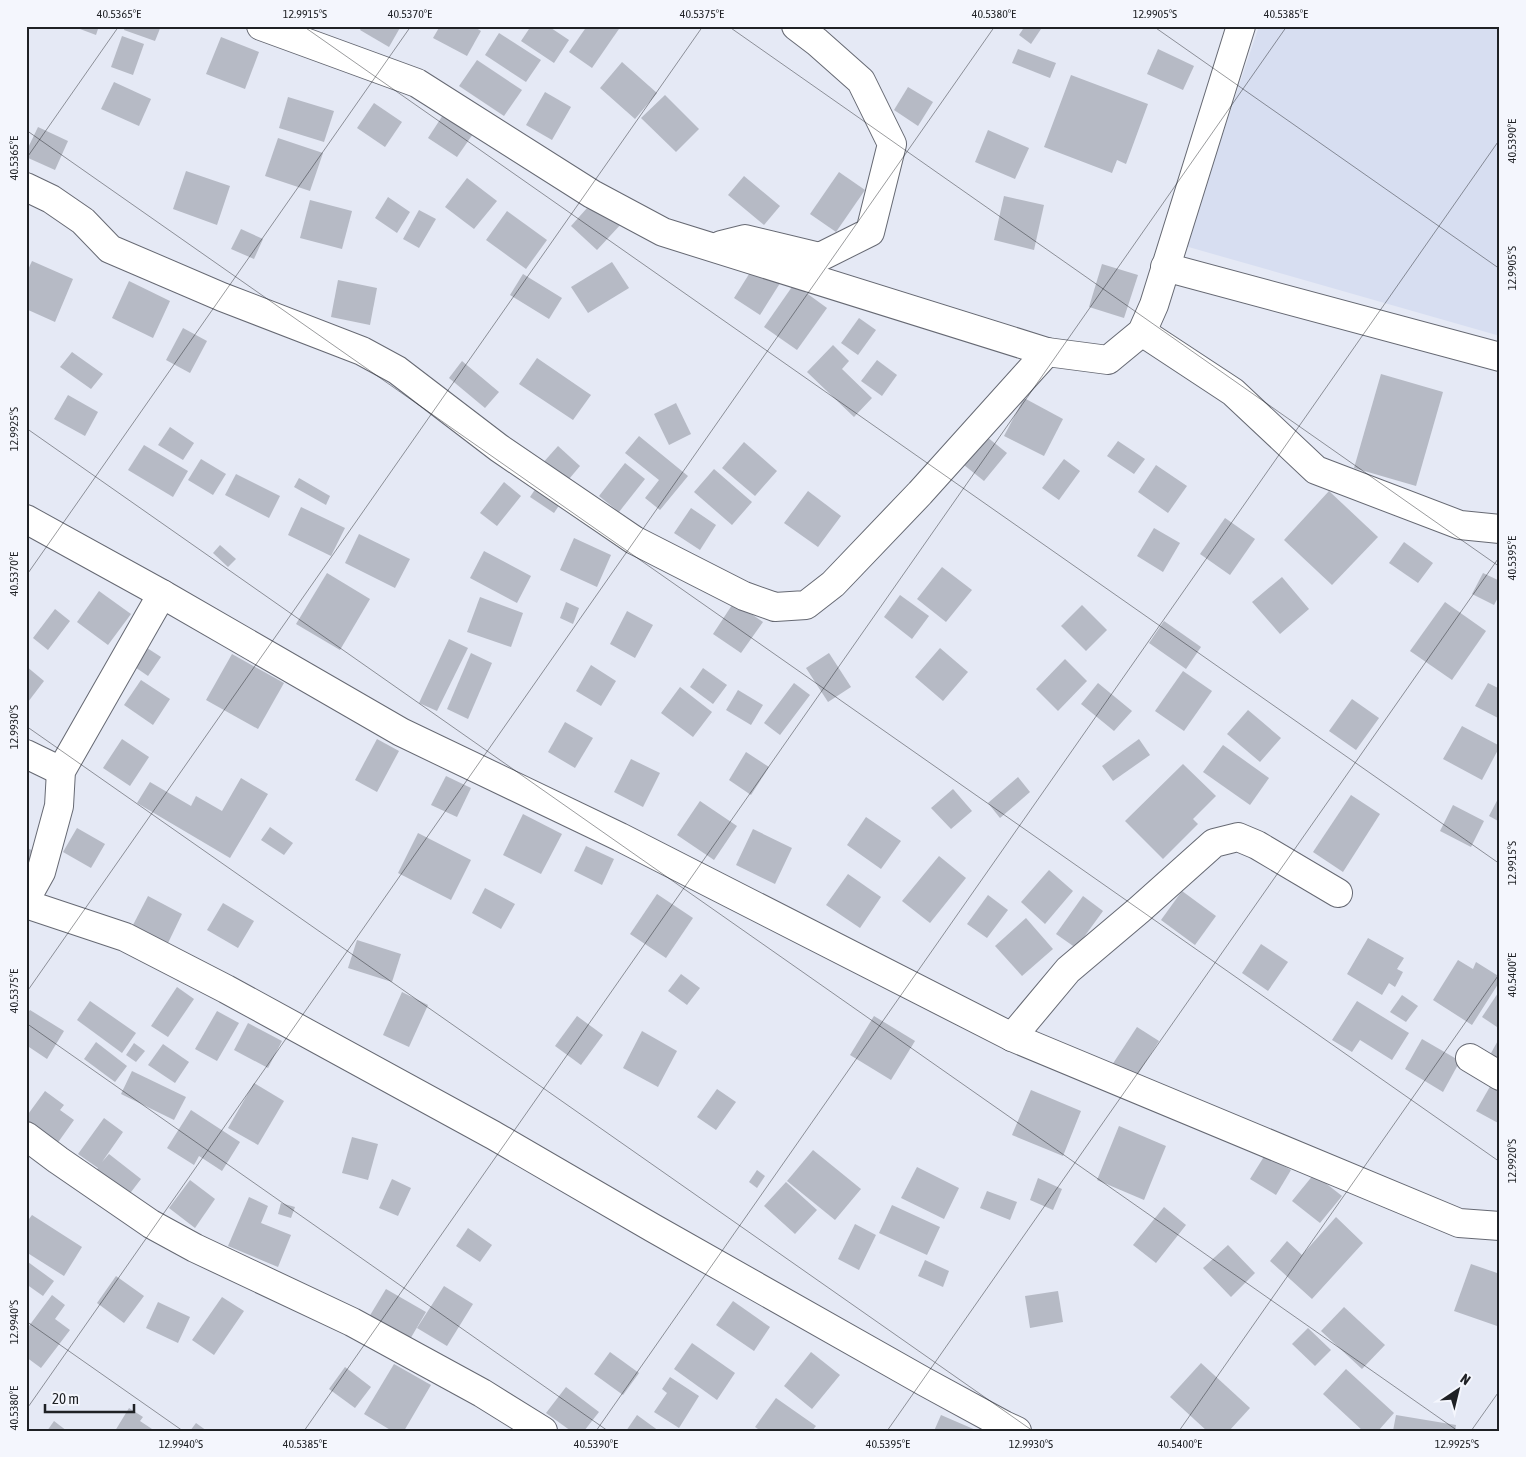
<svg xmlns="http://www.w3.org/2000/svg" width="1526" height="1457" viewBox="0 0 1526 1457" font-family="'Asap Condensed',sans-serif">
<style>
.built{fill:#d7def1}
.building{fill:#b6bac5}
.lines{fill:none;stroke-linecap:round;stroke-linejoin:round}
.minor-casing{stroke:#666973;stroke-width:30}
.minor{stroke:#fff;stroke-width:28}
.ticks{fill:none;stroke:#1f2125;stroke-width:1;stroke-opacity:0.45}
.neatline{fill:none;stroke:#1f2125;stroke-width:2}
.ticks-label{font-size:12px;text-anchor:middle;fill:#1f2125}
</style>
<rect width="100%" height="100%" fill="#e5e9f5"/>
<polygon class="built" points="1259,26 1500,26 1500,336 1185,246"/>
<g class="building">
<polygon points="72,26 99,26 96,35"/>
<polygon points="125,26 161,26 155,41 124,30"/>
<polygon points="362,26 401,26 389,47 360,30"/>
<polygon points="440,26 473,26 481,31 467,56 433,38"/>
<polygon points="531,26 548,26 569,40 554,63 521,41"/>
<polygon points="587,26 621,26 592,68 569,52"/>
<polygon points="1025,26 1043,26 1031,44 1019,35"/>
<polygon points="499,33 541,60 526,82 485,55"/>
<polygon points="122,36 144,44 133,75 111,67"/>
<polygon points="221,37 259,52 245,89 206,74"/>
<polygon points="1018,49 1056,63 1050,78 1012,63"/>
<polygon points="1158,49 1194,66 1183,90 1147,74"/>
<polygon points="477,60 522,90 504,116 459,86"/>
<polygon points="622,62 657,93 635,119 600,88"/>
<polygon points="1071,75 1148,104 1126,164 1117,160 1112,173 1044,147"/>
<polygon points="114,82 151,99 139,126 101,109"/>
<polygon points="908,87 933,102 918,126 894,110"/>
<polygon points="545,92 571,107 552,140 526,125"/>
<polygon points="665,95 699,129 676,152 641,118"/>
<polygon points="288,97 334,111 324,142 279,128"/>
<polygon points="374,103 402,122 385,147 357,128"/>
<polygon points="445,112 475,131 457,157 428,138"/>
<polygon points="38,127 68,141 55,170 26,157 26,152"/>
<polygon points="988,130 1029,148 1015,179 975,162"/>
<polygon points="278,138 323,153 310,191 265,176"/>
<polygon points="186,171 230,186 217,225 173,209"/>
<polygon points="839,172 865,190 836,232 810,214"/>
<polygon points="744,176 780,206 764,225 728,195"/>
<polygon points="467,178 497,201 474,229 445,207"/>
<polygon points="1004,196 1044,205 1034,250 994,240"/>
<polygon points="388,197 410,212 397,233 375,218"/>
<polygon points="596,198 622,223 597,250 571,226"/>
<polygon points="310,200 352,211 342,249 300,238"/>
<polygon points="419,210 436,219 419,248 403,239"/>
<polygon points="507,211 547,240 526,269 486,240"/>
<polygon points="241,229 263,239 254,259 231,249"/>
<polygon points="32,261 73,279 55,322 26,309 26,274"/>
<polygon points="612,262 629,288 588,313 571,287"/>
<polygon points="756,263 782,280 760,315 734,298"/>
<polygon points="1102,264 1138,275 1124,318 1089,307"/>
<polygon points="523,274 562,298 549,319 510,295"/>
<polygon points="338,280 377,288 370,325 331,317"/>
<polygon points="129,281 170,301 153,338 112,318"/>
<polygon points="794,284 827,308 797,350 764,327"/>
<polygon points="859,318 876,330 858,355 841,343"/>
<polygon points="183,328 207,341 190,373 166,360"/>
<polygon points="833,345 849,361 842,369 872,398 854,417 807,372"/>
<polygon points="72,352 103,374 91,389 60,367"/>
<polygon points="537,358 591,395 573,420 519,384"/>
<polygon points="877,360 897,375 882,396 861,381"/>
<polygon points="462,361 499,392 485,408 449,378"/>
<polygon points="1381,374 1443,392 1416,486 1354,468"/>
<polygon points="68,395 98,412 85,436 54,419"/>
<polygon points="1024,398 1063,419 1044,456 1004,436"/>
<polygon points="676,403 691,434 669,445 654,414"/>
<polygon points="170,427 194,443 183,460 158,445"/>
<polygon points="982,433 1007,453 984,481 959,461"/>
<polygon points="639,436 688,476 660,510 645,498 659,480 625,453"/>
<polygon points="1118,441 1145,459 1134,474 1107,456"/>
<polygon points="744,442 777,471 755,496 722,468"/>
<polygon points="144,445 188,471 173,497 128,470"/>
<polygon points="558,446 580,466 564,485 541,465"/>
<polygon points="201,459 226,474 213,495 188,480"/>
<polygon points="1064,459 1080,471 1059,500 1042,488"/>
<polygon points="625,463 645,479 619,512 599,496"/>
<polygon points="1156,465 1187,486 1168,513 1138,492"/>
<polygon points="714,469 752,502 732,525 694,492"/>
<polygon points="236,474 280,496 269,518 225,495"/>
<polygon points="299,478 330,496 326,505 294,487"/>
<polygon points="504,482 521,496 497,526 480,513"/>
<polygon points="538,485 562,501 554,513 530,497"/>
<polygon points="808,491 841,516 818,547 784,523"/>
<polygon points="1329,491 1378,537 1332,585 1284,540"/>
<polygon points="301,507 345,528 331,556 288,535"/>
<polygon points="691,508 716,525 700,550 674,533"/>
<polygon points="1225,518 1255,539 1230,575 1200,554"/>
<polygon points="1154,528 1180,543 1163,572 1137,556"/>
<polygon points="359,534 410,559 395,588 345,563"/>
<polygon points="574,538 611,555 597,587 560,570"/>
<polygon points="1404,542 1433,563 1418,583 1389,563"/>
<polygon points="220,545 236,559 228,567 213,553"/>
<polygon points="484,551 531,576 517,603 470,578"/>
<polygon points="942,567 972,590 946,622 917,599"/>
<polygon points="327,573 370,599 340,650 296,624"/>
<polygon points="1483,573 1500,581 1500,594 1494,605 1472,594"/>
<polygon points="1282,577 1309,609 1280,634 1252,602"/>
<polygon points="99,591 131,614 108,645 77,622"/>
<polygon points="900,595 929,616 912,639 884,617"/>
<polygon points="480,597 523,613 511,647 467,632"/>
<polygon points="566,602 579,608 573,624 560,618"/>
<polygon points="734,602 763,622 741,653 713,634"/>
<polygon points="1445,602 1486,631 1452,680 1410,651"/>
<polygon points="1082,605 1107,630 1086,651 1061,626"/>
<polygon points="55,609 70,621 48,650 33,638"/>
<polygon points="627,611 653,625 635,658 610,644"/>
<polygon points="1164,621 1201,647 1186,669 1149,643"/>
<polygon points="449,639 468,648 437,711 419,703"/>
<polygon points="144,646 161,657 148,676 132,665"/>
<polygon points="940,648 968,672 943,701 915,677"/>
<polygon points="471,653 492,663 468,719 447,709"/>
<polygon points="829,653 851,687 828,702 806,668"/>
<polygon points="232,654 284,683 258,729 206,700"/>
<polygon points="1065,659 1087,681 1058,711 1036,689"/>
<polygon points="591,665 616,681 601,706 576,691"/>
<polygon points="26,666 44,681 28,702 26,700"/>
<polygon points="703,668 727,685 713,704 690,687"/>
<polygon points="1183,671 1212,691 1184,731 1155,711"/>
<polygon points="141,680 170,699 153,725 124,705"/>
<polygon points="794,683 810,695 780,735 764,723"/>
<polygon points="1098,683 1132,711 1114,731 1081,704"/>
<polygon points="1488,683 1500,689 1500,719 1475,706"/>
<polygon points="680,687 712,712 693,737 661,713"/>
<polygon points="738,690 763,705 751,725 726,710"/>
<polygon points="1352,699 1379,718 1356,750 1329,731"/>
<polygon points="1248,710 1281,738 1260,762 1227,734"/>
<polygon points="565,722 593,738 575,768 548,752"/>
<polygon points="1462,726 1500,746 1482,780 1443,759"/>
<polygon points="122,739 149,757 130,786 103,768"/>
<polygon points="377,739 399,751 377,792 355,780"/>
<polygon points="1139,739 1150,755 1113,781 1102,766"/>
<polygon points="1223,745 1269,778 1250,805 1203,772"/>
<polygon points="746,752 769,767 751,795 729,780"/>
<polygon points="631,759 660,773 643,807 614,792"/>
<polygon points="1183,764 1216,796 1193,819 1198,824 1163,859 1125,821"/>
<polygon points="446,776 471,788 457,817 431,805"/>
<polygon points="1018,777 1030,792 1000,818 988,803"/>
<polygon points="241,778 268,794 230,858 137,803 150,782 191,806 196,796 222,811"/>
<polygon points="953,789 972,811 951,829 931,808"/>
<polygon points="1351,795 1380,814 1343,872 1313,852"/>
<polygon points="1500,795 1500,822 1489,816"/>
<polygon points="700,801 737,826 714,860 677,835"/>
<polygon points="1453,805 1484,821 1471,847 1440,831"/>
<polygon points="523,814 562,834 541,874 503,855"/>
<polygon points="866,817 901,841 881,869 847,845"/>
<polygon points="270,827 293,843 284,855 261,840"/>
<polygon points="77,828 105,844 91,868 63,852"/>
<polygon points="753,829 792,848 775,884 736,865"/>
<polygon points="418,833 471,860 451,900 398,873"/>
<polygon points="586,846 614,859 602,885 574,871"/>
<polygon points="26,848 38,852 26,887"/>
<polygon points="939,856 966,878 930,923 902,901"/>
<polygon points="1049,870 1073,891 1045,924 1021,902"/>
<polygon points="848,874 881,897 860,928 826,905"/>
<polygon points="485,888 515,904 501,929 472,913"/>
<polygon points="1182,891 1216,916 1195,945 1161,920"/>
<polygon points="657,894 693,918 666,958 630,934"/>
<polygon points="988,895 1008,910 987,938 967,924"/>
<polygon points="148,896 182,914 168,943 133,925"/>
<polygon points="1083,896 1103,911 1076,948 1056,934"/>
<polygon points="223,903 254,921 238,948 207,930"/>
<polygon points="1026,918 1053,949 1022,976 995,946"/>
<polygon points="1368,938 1404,958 1397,969 1403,972 1395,987 1389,983 1382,995 1347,974"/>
<polygon points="357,940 401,954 392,982 348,968"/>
<polygon points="1261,944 1288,962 1268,991 1242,973"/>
<polygon points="1458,960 1473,969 1476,962 1500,977 1500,981 1472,1025 1433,1000"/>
<polygon points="681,974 700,988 687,1005 668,991"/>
<polygon points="177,987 194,999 168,1037 151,1026"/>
<polygon points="1500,990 1500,1029 1482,1017"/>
<polygon points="402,992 428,1005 409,1047 383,1035"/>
<polygon points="1402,995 1418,1006 1406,1022 1390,1012"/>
<polygon points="90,1001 136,1033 122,1053 77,1020"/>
<polygon points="1357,1001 1409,1033 1392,1060 1360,1040 1352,1052 1332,1040"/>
<polygon points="30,1010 64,1031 47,1059 26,1045 26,1015"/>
<polygon points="217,1011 239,1023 217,1061 195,1049"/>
<polygon points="577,1016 603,1035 581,1065 555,1046"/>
<polygon points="874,1016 915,1041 891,1080 850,1055"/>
<polygon points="248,1023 282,1041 268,1068 234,1050"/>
<polygon points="1137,1027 1159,1041 1133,1082 1110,1068"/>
<polygon points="642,1031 677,1051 658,1087 623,1068"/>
<polygon points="1500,1037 1500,1070 1486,1062"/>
<polygon points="1422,1039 1460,1061 1443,1092 1405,1069"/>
<polygon points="96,1042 127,1066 115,1082 84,1059"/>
<polygon points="134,1043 145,1051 136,1062 126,1055"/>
<polygon points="163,1044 189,1062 175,1083 148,1065"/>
<polygon points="132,1071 186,1097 174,1120 121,1094"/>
<polygon points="254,1083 284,1101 258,1145 228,1128"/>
<polygon points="1492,1083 1500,1087 1500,1124 1476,1111"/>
<polygon points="717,1089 736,1102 716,1130 697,1117"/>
<polygon points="1031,1090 1081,1111 1063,1156 1012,1135"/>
<polygon points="45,1091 64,1105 60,1110 74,1120 54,1148 26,1128 26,1117"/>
<polygon points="191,1110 240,1142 222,1171 199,1156 194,1165 167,1148"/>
<polygon points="104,1118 123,1132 102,1162 109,1154 141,1179 128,1196 96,1171 98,1168 78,1154"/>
<polygon points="1119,1126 1166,1146 1144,1200 1097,1180"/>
<polygon points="352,1137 378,1144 368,1180 342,1173"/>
<polygon points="813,1150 861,1189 835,1220 787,1181"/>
<polygon points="1265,1155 1291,1170 1276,1195 1250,1179"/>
<polygon points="917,1167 959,1188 944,1219 901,1198"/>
<polygon points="757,1170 765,1176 757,1188 749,1182"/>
<polygon points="1314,1174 1342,1196 1320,1223 1292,1201"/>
<polygon points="1038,1178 1062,1189 1053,1210 1030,1200"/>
<polygon points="392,1179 411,1188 398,1216 379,1208"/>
<polygon points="190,1180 215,1199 195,1228 169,1208"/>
<polygon points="786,1182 817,1210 795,1234 764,1206"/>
<polygon points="987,1191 1017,1202 1010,1220 980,1208"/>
<polygon points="249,1197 268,1206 261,1223 291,1235 278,1267 228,1246"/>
<polygon points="281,1203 295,1207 291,1218 278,1214"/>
<polygon points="892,1205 940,1227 927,1255 879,1233"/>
<polygon points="1164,1207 1186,1225 1156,1263 1133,1245"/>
<polygon points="32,1215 82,1247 64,1276 26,1252 26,1223"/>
<polygon points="1336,1217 1363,1243 1312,1299 1270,1261 1287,1241 1302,1255"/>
<polygon points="855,1224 876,1235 859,1270 838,1259"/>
<polygon points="468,1228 492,1245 480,1262 456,1246"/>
<polygon points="1228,1245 1255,1273 1231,1297 1203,1268"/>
<polygon points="925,1260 949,1271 943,1287 918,1276"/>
<polygon points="28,1262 54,1281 43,1296 26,1284 26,1265"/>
<polygon points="1471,1264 1500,1274 1500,1327 1454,1311"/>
<polygon points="116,1276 144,1296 124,1323 97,1303"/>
<polygon points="444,1286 473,1304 447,1346 417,1328"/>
<polygon points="386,1289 426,1312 409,1341 369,1317"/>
<polygon points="1058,1291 1063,1322 1030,1328 1025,1296"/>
<polygon points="52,1295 65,1305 55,1319 70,1330 41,1368 26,1357 26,1330"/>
<polygon points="222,1297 244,1311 214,1355 192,1340"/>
<polygon points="733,1301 770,1327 754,1351 716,1325"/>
<polygon points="158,1302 190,1317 178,1343 146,1328"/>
<polygon points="1344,1307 1385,1345 1362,1369 1321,1331"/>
<polygon points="1308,1328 1331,1350 1315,1366 1292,1344"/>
<polygon points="692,1343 735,1373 717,1400 674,1369"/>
<polygon points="610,1352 639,1373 623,1395 594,1374"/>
<polygon points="811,1352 840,1375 812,1409 784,1386"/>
<polygon points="1201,1363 1250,1408 1229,1431 1207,1431 1170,1397"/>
<polygon points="394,1364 431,1385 404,1431 392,1431 364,1414"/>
<polygon points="345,1367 371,1387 355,1408 329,1389"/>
<polygon points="1346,1369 1394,1413 1378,1431 1363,1431 1323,1394"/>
<polygon points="670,1377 699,1396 679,1428 654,1412 667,1393 662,1389"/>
<polygon points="566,1387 599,1412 584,1431 571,1431 546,1413"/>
<polygon points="776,1398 816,1426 812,1431 761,1431 755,1427"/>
<polygon points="129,1408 143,1417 140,1421 155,1431 115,1431"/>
<polygon points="637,1415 659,1431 626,1431"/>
<polygon points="941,1415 978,1431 934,1431"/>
<polygon points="1396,1415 1456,1425 1455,1431 1393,1431"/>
<polygon points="54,1421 67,1431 47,1431"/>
<polygon points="196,1423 207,1431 190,1431"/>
</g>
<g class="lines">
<g class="minor-casing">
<g id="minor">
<polyline points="261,26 417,83 592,194 663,232 1047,352 1108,360 1142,332 1154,305 1241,26"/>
<polyline points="26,187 51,199 83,221 110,249 222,297 362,351 397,370 499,448 634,540 744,596 775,607 806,605 833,584 920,493 1047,352"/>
<polyline points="721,245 745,239 820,257 870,232 892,144 861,81 817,42 796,26"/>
<polyline points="1165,267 1500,357"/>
<polyline points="1142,332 1233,392 1316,470 1460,525 1500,529"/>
<polyline points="26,519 162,594 401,732 620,837 1012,1037 1459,1223 1500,1226"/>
<polyline points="26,754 61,771"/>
<polyline points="26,899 41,872 59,806 61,771 162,594"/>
<polyline points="26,904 125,937 226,989 493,1135 653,1228 925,1382 1004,1425 1017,1431"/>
<polyline points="1012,1037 1068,970 1139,910 1214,843 1238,837 1257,845 1338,893"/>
<polyline points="1470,1058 1500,1076"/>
<polyline points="26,1136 58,1160 151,1224 195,1248 352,1322 482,1393 543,1431"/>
</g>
</g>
<use href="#minor" class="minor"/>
</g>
<path class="ticks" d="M303,26l1197,838M728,26l772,541M1153,26l347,243M26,130l1474,1032M26,159l93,-133M26,428l1432,1003M26,576l385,-550M26,726l1007,705M26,993l677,-967M26,1023l582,408M26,1321l157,110M26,1410l969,-1384M304,1431l983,-1405M596,1431l904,-1292M887,1431l613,-875M1179,1431l321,-458M1471,1431l29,-41"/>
<rect width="1526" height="1457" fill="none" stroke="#f4f6fd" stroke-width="55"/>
<g transform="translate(1458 1390) rotate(35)" stroke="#f4f6fd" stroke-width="4" paint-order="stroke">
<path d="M0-4L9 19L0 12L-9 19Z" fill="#1f2125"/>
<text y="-8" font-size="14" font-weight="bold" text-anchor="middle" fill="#1f2125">N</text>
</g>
<path d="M45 1404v8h89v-8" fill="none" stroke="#1f2125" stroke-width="2.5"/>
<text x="52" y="1404" font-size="15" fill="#1f2125" stroke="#f4f6fd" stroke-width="4" paint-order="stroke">20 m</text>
<rect x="28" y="28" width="1470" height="1402" class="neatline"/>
<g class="ticks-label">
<text x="119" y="18">40.5365°E</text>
<text x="305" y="18">12.9915°S</text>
<text x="410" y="18">40.5370°E</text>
<text x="702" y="18">40.5375°E</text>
<text x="994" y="18">40.5380°E</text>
<text x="1155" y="18">12.9905°S</text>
<text x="1286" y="18">40.5385°E</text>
<text transform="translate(1512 141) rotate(-90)" y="4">40.5390°E</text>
<text transform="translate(14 158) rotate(-90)" y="4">40.5365°E</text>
<text transform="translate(1512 268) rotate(-90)" y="4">12.9905°S</text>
<text transform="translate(14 429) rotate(-90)" y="4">12.9925°S</text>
<text transform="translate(1512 558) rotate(-90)" y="4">40.5395°E</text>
<text transform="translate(14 574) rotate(-90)" y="4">40.5370°E</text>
<text transform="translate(14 727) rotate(-90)" y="4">12.9930°S</text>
<text transform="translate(1512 863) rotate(-90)" y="4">12.9915°S</text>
<text transform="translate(1512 975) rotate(-90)" y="4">40.5400°E</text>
<text transform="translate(14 991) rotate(-90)" y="4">40.5375°E</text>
<text transform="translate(1512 1161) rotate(-90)" y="4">12.9920°S</text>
<text transform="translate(14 1322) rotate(-90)" y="4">12.9940°S</text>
<text transform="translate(14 1408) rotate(-90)" y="4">40.5380°E</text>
<text x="181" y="1448">12.9940°S</text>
<text x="305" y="1448">40.5385°E</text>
<text x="596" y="1448">40.5390°E</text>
<text x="888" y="1448">40.5395°E</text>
<text x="1031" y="1448">12.9930°S</text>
<text x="1180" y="1448">40.5400°E</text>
<text x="1457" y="1448">12.9925°S</text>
</g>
</svg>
